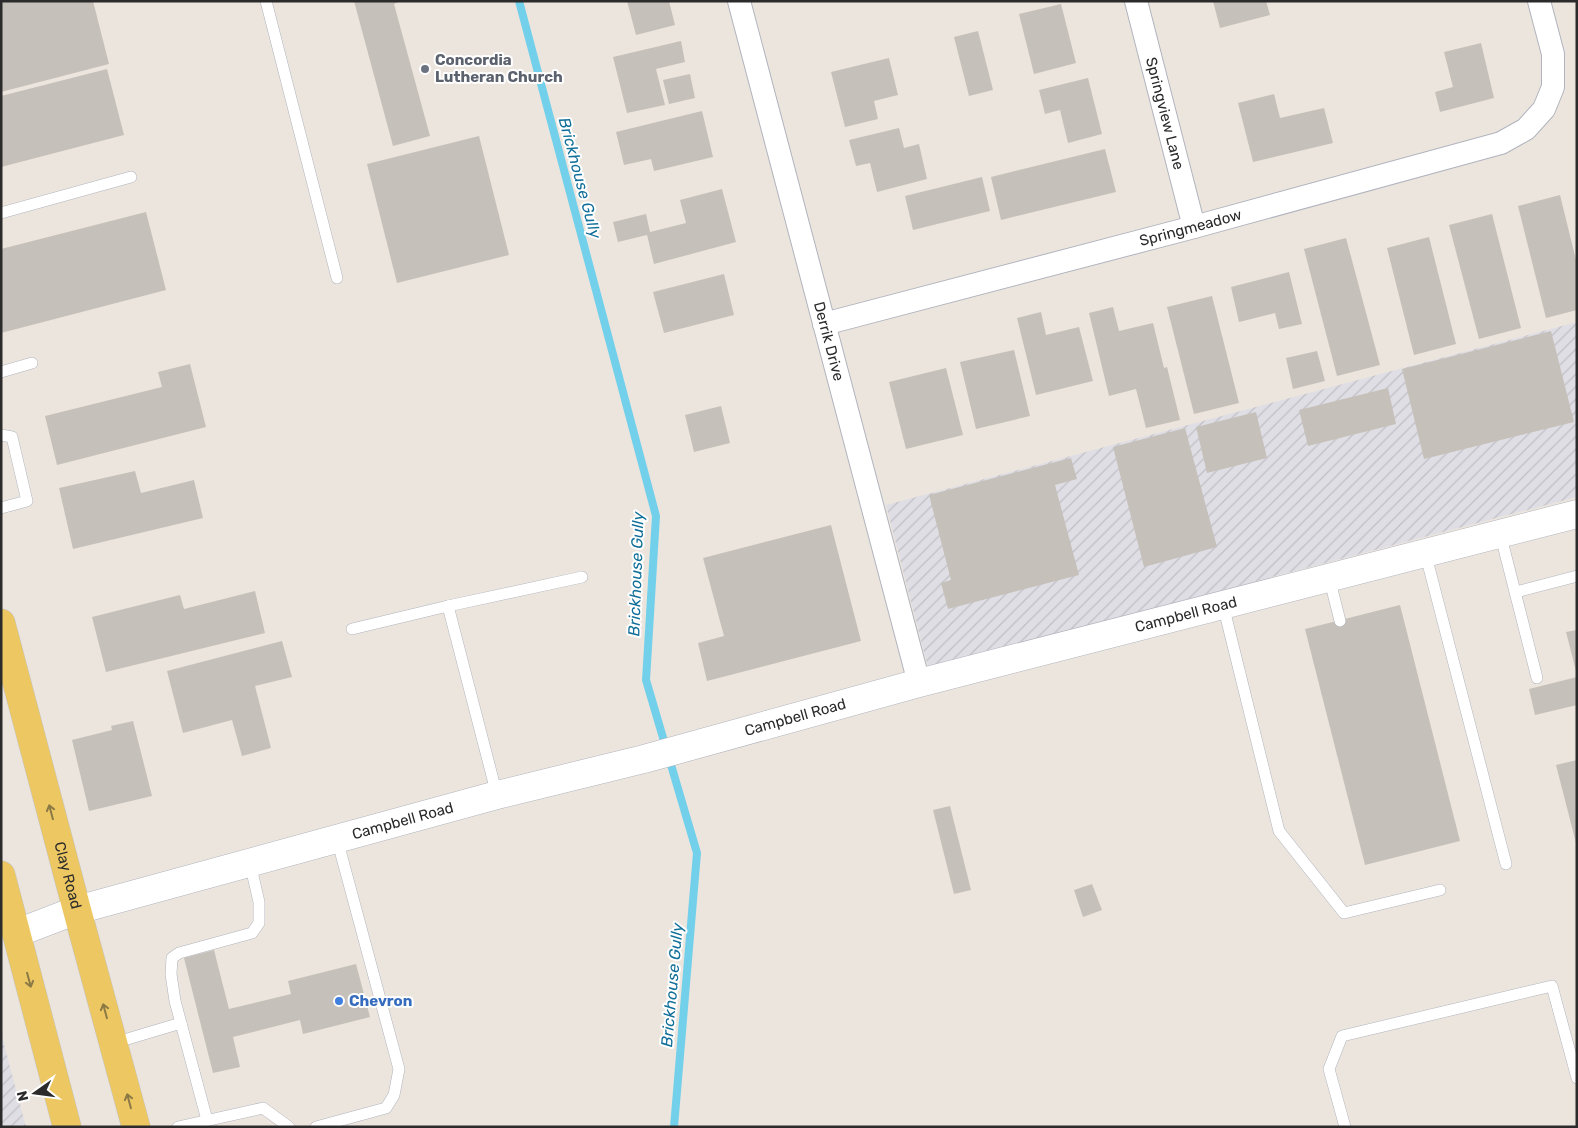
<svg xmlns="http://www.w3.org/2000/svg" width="1578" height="1128" viewBox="0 0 1578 1128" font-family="Rubik,sans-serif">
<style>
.industrial{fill:url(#industrial-furrows)}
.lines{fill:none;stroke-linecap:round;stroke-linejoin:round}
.stream{stroke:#73d0eb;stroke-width:8}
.building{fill:#c5c0b9}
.lane-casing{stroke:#b1b4be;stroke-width:12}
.street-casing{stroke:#b1b4be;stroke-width:24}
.secondary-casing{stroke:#b1b4be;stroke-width:29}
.primary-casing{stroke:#c4c4c4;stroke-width:29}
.lane{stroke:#fff;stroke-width:11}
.street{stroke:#fff;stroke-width:22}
.secondary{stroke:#fff;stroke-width:28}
.primary{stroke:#edc862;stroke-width:28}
.oneway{stroke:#8c7a46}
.worship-dot{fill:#6b7280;stroke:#fff;stroke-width:2}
.shop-dot{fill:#3f7fe0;stroke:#fff;stroke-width:2}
.labels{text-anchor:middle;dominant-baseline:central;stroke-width:4;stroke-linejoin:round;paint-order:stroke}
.worship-label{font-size:15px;font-weight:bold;fill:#5b616d;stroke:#fff;text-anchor:start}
.street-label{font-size:15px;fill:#2b2b2b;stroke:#fff}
.shop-label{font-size:15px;font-weight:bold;fill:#366cbe;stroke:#fff;text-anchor:start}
.water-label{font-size:16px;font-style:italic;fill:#116f99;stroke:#fff}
</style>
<defs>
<pattern id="industrial-furrows" width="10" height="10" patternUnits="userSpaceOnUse" patternTransform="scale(1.25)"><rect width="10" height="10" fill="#dfdee5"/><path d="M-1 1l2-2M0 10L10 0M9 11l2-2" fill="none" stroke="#c0bfc5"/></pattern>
</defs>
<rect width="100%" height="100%" fill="#ece5dd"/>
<g class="industrial">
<polygon points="1577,322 1577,497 928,667 886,505"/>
<polygon points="1,1033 26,1127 1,1127"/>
</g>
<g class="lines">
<polyline class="stream" points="519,1 656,516 646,680 697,853 674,1127"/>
</g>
<g class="building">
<polygon points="1,1 93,1 109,64 1,92"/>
<polygon points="354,1 400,1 394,4 430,136 393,146"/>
<polygon points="627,1 669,1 675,25 636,35"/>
<polygon points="1213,1 1266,1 1270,15 1220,28"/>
<polygon points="1061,4 1076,63 1034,74 1019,14"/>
<polygon points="978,31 993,90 969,96 954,37"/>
<polygon points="681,41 685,62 656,69 665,105 627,113 613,57"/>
<polygon points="1481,43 1494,98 1440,112 1435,92 1453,87 1444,52"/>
<polygon points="889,58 898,95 874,101 878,119 845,127 831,72"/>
<polygon points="107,69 124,135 1,167 1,96"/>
<polygon points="690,74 695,98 669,104 663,80"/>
<polygon points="1088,78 1102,134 1068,143 1060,110 1045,114 1039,90"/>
<polygon points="1274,94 1280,118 1324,108 1333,143 1253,162 1238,103"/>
<polygon points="702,111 713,157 654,171 651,159 624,165 616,132"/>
<polygon points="899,128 904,148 919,144 927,179 877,192 870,163 856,166 849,140"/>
<polygon points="479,136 509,255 397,283 367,164"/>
<polygon points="1105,149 1116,192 1001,220 991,177"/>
<polygon points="982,177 990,211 913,230 905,196"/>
<polygon points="722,189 736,242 654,264 647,235 618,242 613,222 646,214 650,232 686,223 680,200"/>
<polygon points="1560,195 1577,264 1577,310 1546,318 1518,206"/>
<polygon points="146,212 166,290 1,333 1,249"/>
<polygon points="1492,214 1521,328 1479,339 1449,225"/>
<polygon points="1429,237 1456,344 1414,355 1387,248"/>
<polygon points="1346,238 1380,365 1337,376 1304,249"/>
<polygon points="1289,272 1302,324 1279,329 1275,313 1239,322 1231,287"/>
<polygon points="724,274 734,315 664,333 653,292"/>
<polygon points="1212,296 1239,403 1194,414 1167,307"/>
<polygon points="1113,307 1119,331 1153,323 1164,368 1167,367 1180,420 1146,428 1136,389 1109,396 1089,313"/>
<polygon points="1041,312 1046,335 1079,327 1093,381 1036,395 1017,318"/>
<polygon points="1551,331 1574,422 1424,459 1402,369"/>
<polygon points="1014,350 1030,416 976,429 960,362"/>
<polygon points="1317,351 1325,381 1293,389 1286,358"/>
<polygon points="190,364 206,427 57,465 45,416 162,387 158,372"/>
<polygon points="946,368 963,435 906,449 889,382"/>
<polygon points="1388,388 1396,424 1308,446 1299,410"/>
<polygon points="721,406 730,443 694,452 685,415"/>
<polygon points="1256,412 1267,458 1207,473 1196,427"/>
<polygon points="1185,428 1217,547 1144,567 1113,447"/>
<polygon points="1071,458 1077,479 1055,485 1079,575 948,609 941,583 951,580 929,495"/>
<polygon points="135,471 141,493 194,480 203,518 73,549 59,488"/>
<polygon points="831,525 861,641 707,681 698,643 724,636 703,558"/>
<polygon points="255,591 265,633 106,672 92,617 180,595 184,609"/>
<polygon points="1400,605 1460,841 1365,865 1305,629"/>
<polygon points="1577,630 1577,671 1576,671 1566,632"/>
<polygon points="282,641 292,677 255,686 271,748 242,756 232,720 183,733 167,671"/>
<polygon points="1577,677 1577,705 1535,715 1529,689"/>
<polygon points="133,721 152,796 89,811 72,740 112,730 111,726"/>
<polygon points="1577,760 1577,843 1576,843 1556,765"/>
<polygon points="950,806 971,890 954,894 933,810"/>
<polygon points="1092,884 1102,910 1083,917 1074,890"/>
<polygon points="214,950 229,1009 291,994 288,981 356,964 370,1017 303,1034 300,1020 233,1037 240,1067 213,1073 184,958"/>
</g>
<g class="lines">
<g class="lane-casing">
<g id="lane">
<polyline points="266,1 337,278"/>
<polyline points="1,213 131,177"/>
<polyline points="1,372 32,363"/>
<polyline points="1,435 12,437 27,501 1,508"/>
<polyline points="1500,533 1537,678"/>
<polyline points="1425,552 1506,864"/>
<polyline points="1329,577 1340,621"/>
<polyline points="1516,592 1577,576"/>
<polyline points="1223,605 1279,831 1344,913 1440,890"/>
<polyline points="448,606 582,577"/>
<polyline points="352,629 448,606 497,795"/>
<polyline points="114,1043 181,1023"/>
<polyline points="207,1120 175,1001 171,974 172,958 179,953 252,933 259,923 259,902 250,863"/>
<polyline points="178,1127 263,1108 289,1127"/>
<polyline points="316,1127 386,1108 394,1095 399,1069 337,839"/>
<polyline points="1345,1127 1329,1069 1342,1036 1552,986 1577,1078"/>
</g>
</g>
<g class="street-casing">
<g id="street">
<path id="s1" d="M739,1l180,682"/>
<path id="s2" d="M1136,1l58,226"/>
<path id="s3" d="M824,324l370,-97 307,-84 25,-14 18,-20 9,-22v-33l-14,-53"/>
</g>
</g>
<g class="secondary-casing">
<g id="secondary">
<path id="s4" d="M17,933l60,-23 420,-115 147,-36 275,-76 658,-169"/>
</g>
</g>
<g class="primary-casing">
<g id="primary">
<path id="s5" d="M1,623l76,287 59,217"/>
<polyline points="1,875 67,1127"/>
</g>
</g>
<use href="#lane" class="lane"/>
<use href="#street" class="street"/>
<use href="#secondary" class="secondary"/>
<use href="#primary" class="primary"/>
</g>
<defs><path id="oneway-shaft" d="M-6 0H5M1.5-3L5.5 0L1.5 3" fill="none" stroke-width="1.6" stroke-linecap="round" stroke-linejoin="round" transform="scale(1.25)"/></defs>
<g class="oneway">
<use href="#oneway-shaft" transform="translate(51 812) rotate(-105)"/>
<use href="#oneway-shaft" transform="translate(29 980) rotate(75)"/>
<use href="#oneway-shaft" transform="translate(105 1011) rotate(-105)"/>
<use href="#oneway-shaft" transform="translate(129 1101) rotate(-105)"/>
</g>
<circle class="worship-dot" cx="425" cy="69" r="5"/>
<circle class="shop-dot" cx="339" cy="1001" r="5"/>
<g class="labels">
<g class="worship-label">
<text x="435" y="60">Concordia<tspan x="435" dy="17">Lutheran Church</tspan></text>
</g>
<g class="street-label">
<text stroke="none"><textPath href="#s2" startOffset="116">Springview Lane</textPath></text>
<text stroke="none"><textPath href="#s3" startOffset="379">Springmeadow</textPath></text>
<text stroke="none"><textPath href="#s1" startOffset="352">Derrik Drive</textPath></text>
<text stroke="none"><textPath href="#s4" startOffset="1212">Campbell Road</textPath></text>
<text stroke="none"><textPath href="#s4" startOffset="808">Campbell Road</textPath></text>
<text stroke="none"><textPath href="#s4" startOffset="402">Campbell Road</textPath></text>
<text stroke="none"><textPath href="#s5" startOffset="261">Clay Road</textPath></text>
</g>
<g class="shop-label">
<text x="349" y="1001">Chevron</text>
</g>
<g class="water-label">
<text transform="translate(580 178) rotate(75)">Brickhouse Gully</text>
<text transform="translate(636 574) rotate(-88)">Brickhouse Gully</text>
<text transform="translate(672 985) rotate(-85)">Brickhouse Gully</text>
</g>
</g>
<rect width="1578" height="1128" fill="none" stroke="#2b2b2b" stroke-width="5"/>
<g transform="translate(35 1093) rotate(256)" stroke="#ffffff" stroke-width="4" paint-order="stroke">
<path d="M0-4L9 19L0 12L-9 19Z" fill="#2b2b2b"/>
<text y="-8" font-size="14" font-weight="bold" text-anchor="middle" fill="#2b2b2b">N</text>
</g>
</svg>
